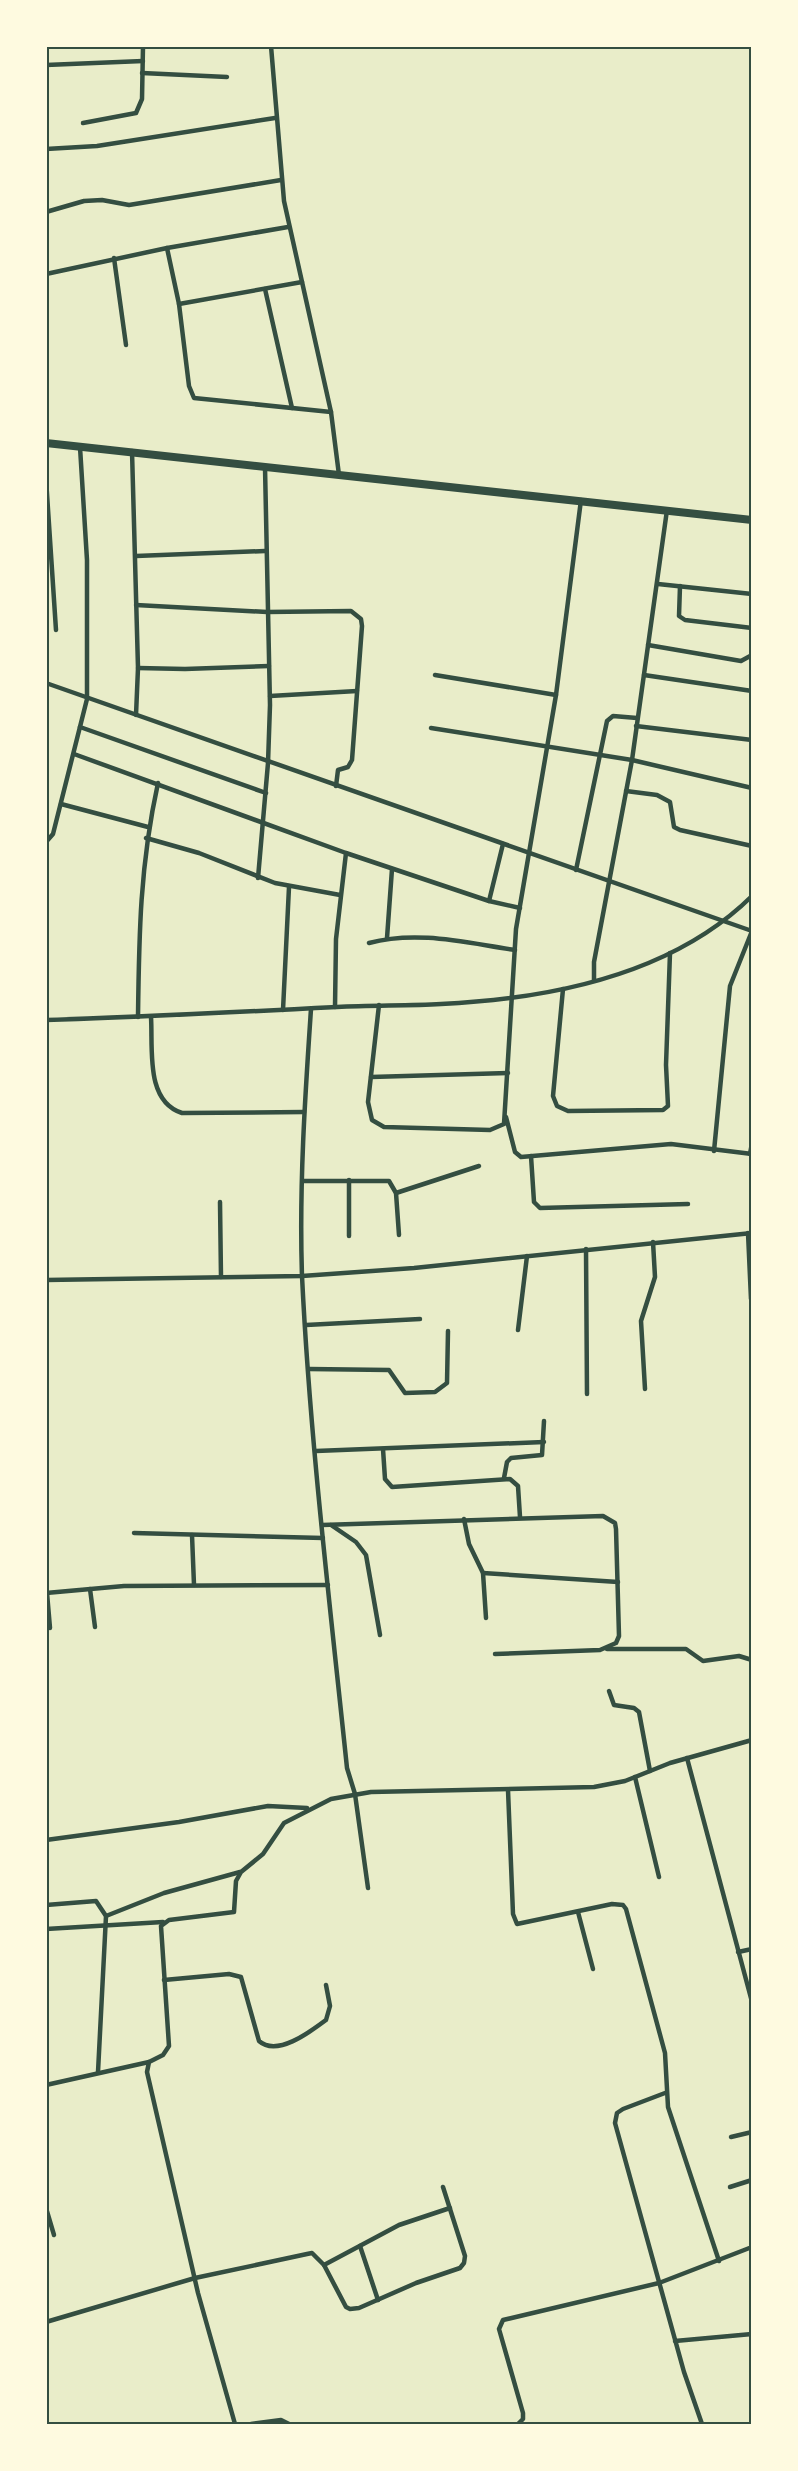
<svg xmlns="http://www.w3.org/2000/svg" width="798" height="2471" viewBox="0 0 798 2471" font-family="Quicksand,sans-serif">
<style>
.lines{fill:none;stroke-linecap:round;stroke-linejoin:round}
.minor{stroke:#344e41;stroke-width:4.5}
.trunk{stroke:#344e41;stroke-width:8}
.neatline{fill:none;stroke:#344e41;stroke-width:2}
</style>
<rect width="100%" height="100%" fill="#e9edc9"/>
<g class="lines">
<g class="minor">
<polyline points="271,46 284,201 331,412 339,475"/>
<polyline points="46,65 143,61"/>
<polyline points="142,73 227,77"/>
<polyline points="83,123 136,113 142,99 143,46"/>
<polyline points="46,149 97,146 275,118"/>
<polyline points="46,212 84,201 102,200 129,205 281,180"/>
<polyline points="167,248 179,304 189,386 194,398 331,412"/>
<polyline points="114,258 126,345"/>
<polyline points="46,274 167,248 288,227"/>
<polyline points="265,289 292,408"/>
<polyline points="179,304 302,282"/>
<polyline points="132,451 138,668 136,715"/>
<polyline points="46,479 56,630"/>
<polyline points="136,556 265,551"/>
<polyline points="658,584 752,594"/>
<polyline points="680,586 679,616 685,620 752,628"/>
<polyline points="136,605 267,612 351,611 361,619 362,626 352,760 348,767 338,770 336,786"/>
<polyline points="648,645 741,661 752,655"/>
<polyline points="138,668 185,669 269,666"/>
<polyline points="435,675 556,695"/>
<polyline points="644,675 752,691"/>
<polyline points="46,683 752,931 730,986 714,1151"/>
<polyline points="270,696 357,691"/>
<polyline points="636,726 752,740"/>
<polyline points="80,727 266,793"/>
<polyline points="431,728 632,760 752,788"/>
<polyline points="74,754 346,853 489,901 520,908"/>
<polyline points="626,791 657,795 670,802 674,827 680,830 752,846"/>
<polyline points="61,804 148,827"/>
<polyline points="146,838 199,853 275,883 340,895"/>
<polyline points="46,842 53,834 87,699 87,560 80,447"/>
<polyline points="576,870 607,721 613,716 637,718"/>
<polyline points="258,878 268,763 270,705 265,467"/>
<polyline points="489,901 503,844"/>
<polyline points="387,938 392,869"/>
<path d="M369,943c49,-13 97,0 146,7"/>
<polyline points="594,980 594,962 632,760 667,510"/>
<polyline points="563,989 553,1096 557,1106 568,1111 663,1110 668,1106 666,1065 670,953"/>
<polyline points="379,1005 368,1102 372,1120 384,1127 490,1130 504,1124 516,929 556,695 581,500"/>
<polyline points="335,1007 336,939 346,853"/>
<path d="M311,1009c-6,88 -12,178 -9,267 8,164 28,329 45,492l8,26 13,94"/>
<polyline points="283,1010 289,887"/>
<path d="M138,1017c1,-83 2,-152 20,-234"/>
<path d="M151,1017c2,32 -6,84 31,96l122,-1"/>
<path d="M46,1020c97,-3 194,-8 291,-13 34,-2 69,-1 104,-3 108,-5 231,-29 311,-108"/>
<polyline points="371,1077 508,1073"/>
<polyline points="506,1117 515,1152 521,1157 671,1144 752,1154"/>
<polyline points="750,1154 752,1143"/>
<polyline points="531,1156 534,1202 540,1208 688,1204"/>
<polyline points="304,1181 389,1181 396,1193 399,1235"/>
<polyline points="396,1193 479,1166"/>
<polyline points="220,1202 221,1277"/>
<polyline points="748,1233 751,1299"/>
<polyline points="349,1236 349,1180"/>
<polyline points="586,1249 587,1394"/>
<polyline points="46,1280 302,1276 414,1268 752,1233"/>
<polyline points="306,1325 420,1319"/>
<polyline points="518,1330 527,1256"/>
<polyline points="309,1369 389,1370 405,1393 435,1392 447,1383 448,1331"/>
<polyline points="645,1389 641,1321 655,1277 653,1242"/>
<polyline points="383,1449 385,1479 392,1487 510,1479 518,1486 520,1517"/>
<polyline points="316,1451 544,1442"/>
<polyline points="504,1478 507,1462 511,1458 542,1455 544,1421"/>
<polyline points="464,1519 469,1544 483,1573 486,1618"/>
<polyline points="322,1525 603,1516 615,1523 616,1529 619,1636 616,1643 600,1650 495,1654"/>
<polyline points="331,1525 356,1542 366,1555 380,1635"/>
<polyline points="134,1533 323,1538"/>
<polyline points="192,1535 194,1585"/>
<polyline points="483,1573 618,1582"/>
<polyline points="90,1589 95,1627"/>
<polyline points="46,1593 124,1586 328,1585"/>
<polyline points="47,1593 50,1628"/>
<polyline points="607,1649 686,1649 703,1661 739,1656 752,1660"/>
<polyline points="609,1691 614,1705 634,1708 639,1712 650,1771"/>
<polyline points="687,1758 752,2002"/>
<polyline points="635,1777 659,1877"/>
<polyline points="508,1790 513,1914 517,1924 612,1904 623,1905 626,1909 665,2053 668,2107 719,2261"/>
<polyline points="46,1840 179,1822 268,1806 307,1808"/>
<polyline points="46,1905 96,1901 106,1916 98,2072"/>
<polyline points="578,1912 593,1969"/>
<polyline points="106,1916 164,1893 240,1872"/>
<polyline points="46,1929 163,1922"/>
<polyline points="738,1952 752,1949"/>
<path d="M164,1980l65,-6 12,3 18,64c18,16 51,-9 67,-21l4,-14 -4,-21"/>
<polyline points="46,2085 149,2062"/>
<polyline points="665,2093 623,2109 617,2113 615,2123 684,2372 702,2424"/>
<polyline points="731,2137 752,2132"/>
<polyline points="730,2187 752,2180"/>
<polyline points="46,2208 54,2235"/>
<polyline points="360,2246 378,2300"/>
<polyline points="324,2265 399,2225 450,2208"/>
<polyline points="46,2322 195,2278 307,2254 312,2253 324,2265 346,2307 350,2309 359,2308 416,2283 460,2268 464,2263 465,2256 443,2187"/>
<polyline points="675,2341 752,2334"/>
<polyline points="235,2424 198,2293 147,2072 149,2062 163,2055 169,2046 161,1926 169,1920 234,1912 236,1881 241,1872 263,1854 284,1823 331,1799 371,1792 594,1787 625,1781 670,1763 752,1740"/>
<polyline points="251,2424 281,2420 289,2424"/>
<polyline points="518,2424 523,2419 523,2413 499,2329 503,2320 659,2283 752,2247"/>
</g>
<polyline class="trunk" points="46,443 752,520"/>
</g>
<rect width="798" height="2471" fill="none" stroke="#fefae0" stroke-width="96"/>
<rect x="48" y="48" width="702" height="2375" class="neatline"/>
</svg>
